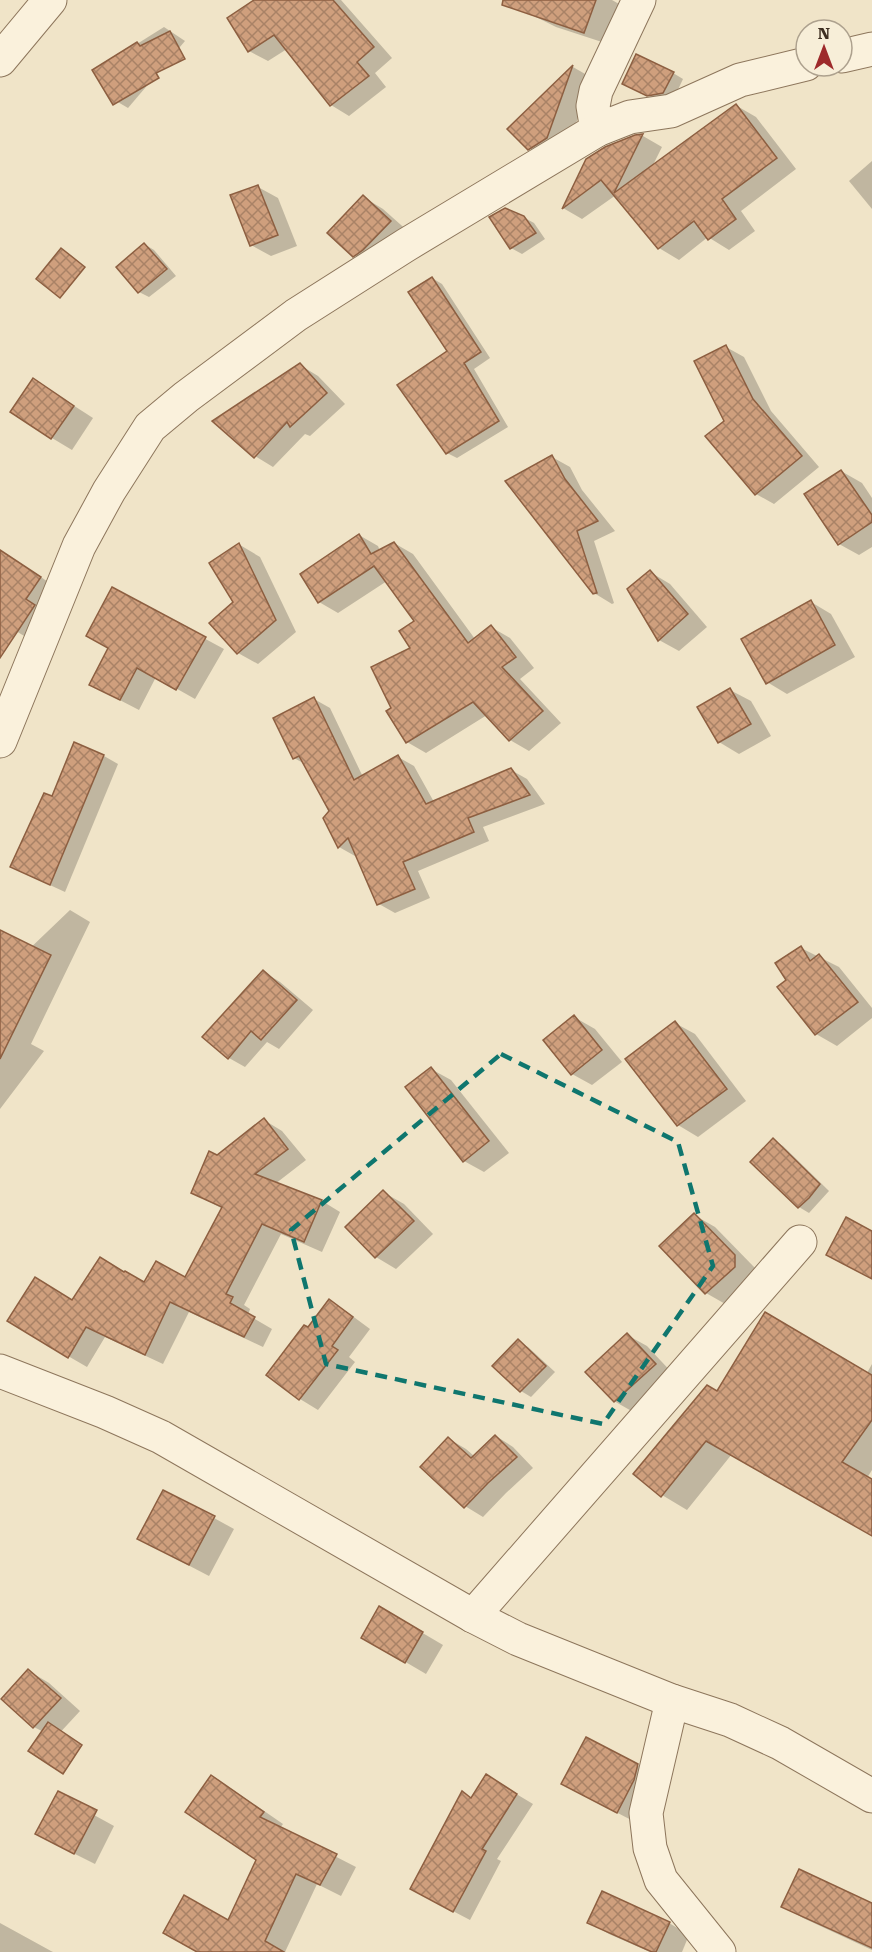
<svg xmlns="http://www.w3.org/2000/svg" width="872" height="1952" viewBox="0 0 872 1952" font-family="'Roboto Serif',serif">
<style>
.shadow{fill:#0003}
.building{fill:url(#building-cross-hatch);stroke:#8d5f41;stroke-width:1.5}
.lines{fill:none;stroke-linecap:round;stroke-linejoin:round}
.street-casing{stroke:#8d765c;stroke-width:35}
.street{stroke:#faf1dc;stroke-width:33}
.marked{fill:none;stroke:#0f766e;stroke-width:4.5;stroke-dasharray:12 8;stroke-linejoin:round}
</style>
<defs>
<pattern id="building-cross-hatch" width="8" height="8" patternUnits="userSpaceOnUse" patternTransform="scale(1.5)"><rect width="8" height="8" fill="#cf9f7d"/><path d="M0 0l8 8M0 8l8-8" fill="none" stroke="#a98266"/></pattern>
</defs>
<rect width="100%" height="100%" fill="#f0e4c8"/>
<g class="shadow">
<polygon points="256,0 341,0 392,58 375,73 386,87 349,116 331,105 287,49 268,61 249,51"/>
<polygon points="502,0 612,0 619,4 605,43 556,27"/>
<polygon points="164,27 185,41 128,108 111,98 94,71"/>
<polygon points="573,67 592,78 567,149 549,160 529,148 509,129"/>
<polygon points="673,73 683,79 674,98 658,100 633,89"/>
<polygon points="737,106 756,117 796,169 741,211 755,231 729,250 708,237 679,260 659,248 616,195 582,219 563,208 587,160 635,137 643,136 662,147 652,167"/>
<polygon points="872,161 872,209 849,181"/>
<polygon points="258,187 278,198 297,246 271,256 251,245"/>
<polygon points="363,197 383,209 410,233 374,267 354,255"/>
<polygon points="523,217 534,223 545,239 522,254 511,248 491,218"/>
<polygon points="144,244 154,250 176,276 149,297 139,292"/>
<polygon points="432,278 442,284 490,358 474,369 508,427 457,458 447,453 449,351"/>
<polygon points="726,347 744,357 771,411 819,467 774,504 756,494 726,421"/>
<polygon points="300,365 318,376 345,404 310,436 305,434 273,467 255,456"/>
<polygon points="34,380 93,418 72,450 52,438"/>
<polygon points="552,457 570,467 582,490 615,531 594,541 614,603 612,604 594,593"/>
<polygon points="841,471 862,483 872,498 872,547 859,555 839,544"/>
<polygon points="359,535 378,546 380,551 394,543 413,554 475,639 491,627 510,638 534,668 520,679 561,723 529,751 510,740 487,715 426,753 407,742 393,709 412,649 416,621 387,581 338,613 319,602"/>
<polygon points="240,545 260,557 296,632 258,664 238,653 235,602"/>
<polygon points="0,552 20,563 60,590 37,644 0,621"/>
<polygon points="650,572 670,584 707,627 679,651 659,640"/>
<polygon points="113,589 224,649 195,699 156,677 139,710 110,695 110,648"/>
<polygon points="811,602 831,614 855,657 787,694 767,682"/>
<polygon points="730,690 751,701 771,736 739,754 719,742"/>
<polygon points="314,699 330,708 363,777 398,757 414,766 434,802 511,770 527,779 545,804 483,827 489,841 418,871 430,898 395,913 379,904 357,854 355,856 339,847 325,818 331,811 305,764 294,758"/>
<polygon points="75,744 104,756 118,764 65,892 26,874 52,798"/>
<polygon points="70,910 90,922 31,1044 44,1051 0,1109 0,977"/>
<polygon points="801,948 839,967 872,1008 872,1018 837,1046 816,1034 780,987 788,981"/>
<polygon points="264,972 280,982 313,1010 279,1049 267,1042 245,1067 229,1058"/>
<polygon points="574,1017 595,1029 622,1062 592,1085 572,1074"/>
<polygon points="675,1023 695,1034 746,1101 698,1137 678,1125"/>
<polygon points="431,1069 451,1080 509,1153 484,1172 464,1161"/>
<polygon points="264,1120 282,1131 306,1160 275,1184 322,1201 340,1212 322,1252 281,1234 244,1305 250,1309 248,1315 272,1329 263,1347 189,1312 163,1364 105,1337 87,1367 68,1356 73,1301 145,1284 185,1279 223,1209 192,1193 217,1157"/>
<polygon points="773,1140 783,1146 829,1191 809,1213 799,1207 752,1162"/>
<polygon points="383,1192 404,1204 433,1234 396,1269 376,1257 347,1227"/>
<polygon points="694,1215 715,1227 755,1268 755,1279 727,1305 706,1293 662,1246"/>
<polygon points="329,1301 347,1312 370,1329 349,1357 355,1362 318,1410 300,1399 268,1375 308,1329"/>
<polygon points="627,1335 647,1346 675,1376 635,1413 614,1401"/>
<polygon points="518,1341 528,1347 555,1372 531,1397 521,1391 494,1366"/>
<polygon points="872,1364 872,1470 867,1478 872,1481 872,1534 732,1454 687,1510 662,1495 718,1393 867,1373"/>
<polygon points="496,1436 513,1447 533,1468 506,1493 483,1517 465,1506 449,1439 466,1449 474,1456"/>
<polygon points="214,1518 234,1529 209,1576 159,1550"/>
<polygon points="380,1608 443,1645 426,1674 363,1637"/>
<polygon points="29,1671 49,1683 80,1711 55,1738 34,1727 3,1699"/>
<polygon points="637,1765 658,1777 637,1823 583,1795"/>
<polygon points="486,1776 533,1804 497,1859 501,1861 470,1920 428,1898 472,1799"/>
<polygon points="211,1777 232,1789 283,1824 280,1828 356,1867 341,1896 317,1884 285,1952 199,1952 229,1922 257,1860"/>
<polygon points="94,1815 114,1826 95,1864 57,1845"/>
<polygon points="872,1903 872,1950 803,1918 783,1906 871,1905"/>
<polygon points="589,1922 669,1923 689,1935 682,1952 650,1952 609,1934"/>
<polygon points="0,1923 51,1951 53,1952 0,1952"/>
</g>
<g class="building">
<polygon points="254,0 333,0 374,47 357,62 369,76 330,106 274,35 248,52 227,18"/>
<polygon points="503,0 596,0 584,33 502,5"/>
<polygon points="170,31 185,59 156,73 159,78 113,105 92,70 137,42 140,46"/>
<polygon points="636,54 674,72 663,93 647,96 622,84"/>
<polygon points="573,65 547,138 528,150 507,129"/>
<polygon points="736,104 777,158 722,199 736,219 708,240 694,221 658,249 601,180 562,209 586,159 605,147 635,135 643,134 614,193"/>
<polygon points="258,185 278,235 250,246 230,195"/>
<polygon points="363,195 391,221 363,250 353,257 327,233"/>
<polygon points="505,208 524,216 536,233 510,249 489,217"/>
<polygon points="144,243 167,269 138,293 116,267"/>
<polygon points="61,248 85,267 60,298 36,279"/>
<polygon points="432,277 481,352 464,363 499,421 446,454 397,385 447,351 408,292"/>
<polygon points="726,345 753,399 802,456 755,495 705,436 724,421 694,361"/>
<polygon points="300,363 327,393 290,427 287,422 254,458 212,421"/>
<polygon points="33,378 74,406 51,439 10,412"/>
<polygon points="552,455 565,479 598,521 577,531 597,593 593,594 505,481"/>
<polygon points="841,470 872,515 872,522 838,545 804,494"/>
<polygon points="359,534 371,554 394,542 468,643 491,625 516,657 502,667 543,711 509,741 473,702 406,743 386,711 391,708 371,667 410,648 399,631 414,621 374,566 318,603 300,574"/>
<polygon points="239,543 276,620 237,654 209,623 233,602 209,563"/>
<polygon points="0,550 41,577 26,599 35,605 0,658"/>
<polygon points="650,570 688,614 658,641 627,589"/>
<polygon points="112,587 206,637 176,690 137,668 120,700 89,685 108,648 86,636"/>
<polygon points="811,600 835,645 766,684 741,639"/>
<polygon points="730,688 751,724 718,743 697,707"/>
<polygon points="314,697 354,780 398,755 426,804 511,768 530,795 468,818 474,832 403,862 415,889 377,905 348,838 338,848 323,818 329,811 299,756 293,759 273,718"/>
<polygon points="74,742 104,755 50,885 10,867 44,793 52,796"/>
<polygon points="0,930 51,955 0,1059"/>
<polygon points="801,946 810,961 819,954 858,1002 815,1035 777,987 786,980 775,963"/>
<polygon points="263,970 297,1000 261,1040 251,1031 228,1059 202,1037"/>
<polygon points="574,1015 602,1050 571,1075 543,1040"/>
<polygon points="675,1021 727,1089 677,1126 625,1059"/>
<polygon points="431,1067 489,1141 463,1162 405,1087"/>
<polygon points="264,1118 288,1149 255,1174 322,1200 304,1242 262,1224 226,1294 233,1297 230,1303 255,1317 244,1337 170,1302 145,1355 86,1327 68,1358 7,1321 35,1277 72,1300 100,1257 124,1272 125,1271 144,1282 156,1261 185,1277 222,1207 191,1193 209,1151 217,1155"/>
<polygon points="773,1138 820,1184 809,1198 798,1208 750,1162"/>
<polygon points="383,1190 414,1221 375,1258 345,1227"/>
<polygon points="694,1213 735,1255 735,1267 705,1294 659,1246"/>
<polygon points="846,1217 872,1231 872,1279 826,1255"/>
<polygon points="329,1299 353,1317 332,1346 338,1350 299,1400 266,1375 304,1325 308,1327"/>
<polygon points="765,1312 872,1375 872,1420 842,1462 872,1479 872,1536 706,1441 661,1497 633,1474 707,1385 717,1391"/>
<polygon points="627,1333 656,1364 614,1402 585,1372"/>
<polygon points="518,1339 546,1366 520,1392 492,1366"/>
<polygon points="495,1435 517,1457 488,1483 464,1508 420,1467 448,1437 471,1458"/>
<polygon points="163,1490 215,1516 189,1565 137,1539"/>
<polygon points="379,1606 423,1632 405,1663 361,1638"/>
<polygon points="28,1669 61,1698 33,1728 1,1699"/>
<polygon points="48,1722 82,1745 63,1774 28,1751"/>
<polygon points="586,1737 638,1764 634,1780 617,1813 561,1784"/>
<polygon points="486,1774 517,1794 482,1849 486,1851 453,1912 410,1889 462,1791 471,1798"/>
<polygon points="211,1775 264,1812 260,1817 337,1854 320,1885 296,1874 265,1941 284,1952 197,1952 163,1933 184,1895 228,1920 256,1860 185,1812"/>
<polygon points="58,1791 97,1810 74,1854 35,1834"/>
<polygon points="799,1869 872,1903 872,1948 781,1907"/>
<polygon points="602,1891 670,1922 656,1952 652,1952 587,1923"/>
</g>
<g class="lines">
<g class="street-casing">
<g id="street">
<polyline points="842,56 872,49"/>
<polyline points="0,60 50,0"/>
<polyline points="597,130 593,106 596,91 639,0"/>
<polyline points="0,741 79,546 109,491 150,427 186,397 296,315 406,245 597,130 630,117 671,111 740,80 806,64"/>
<polyline points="0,1371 105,1412 161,1437 473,1616 518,1639 672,1701 730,1720 780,1743 872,1796"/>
<polyline points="473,1616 800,1242"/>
<polyline points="672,1701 646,1813 650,1848 661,1880 719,1952"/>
</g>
</g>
<use href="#street" class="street"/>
</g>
<path class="marked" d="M501,1054l177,88 35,124 -110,158 -277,-60 -35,-134z"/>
<g transform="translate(824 48)"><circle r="28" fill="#f7eed8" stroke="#ada18e" stroke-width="1.5"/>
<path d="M0-4.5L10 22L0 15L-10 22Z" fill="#9e2a2b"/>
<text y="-9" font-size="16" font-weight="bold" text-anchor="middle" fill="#3d2e20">N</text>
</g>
</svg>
